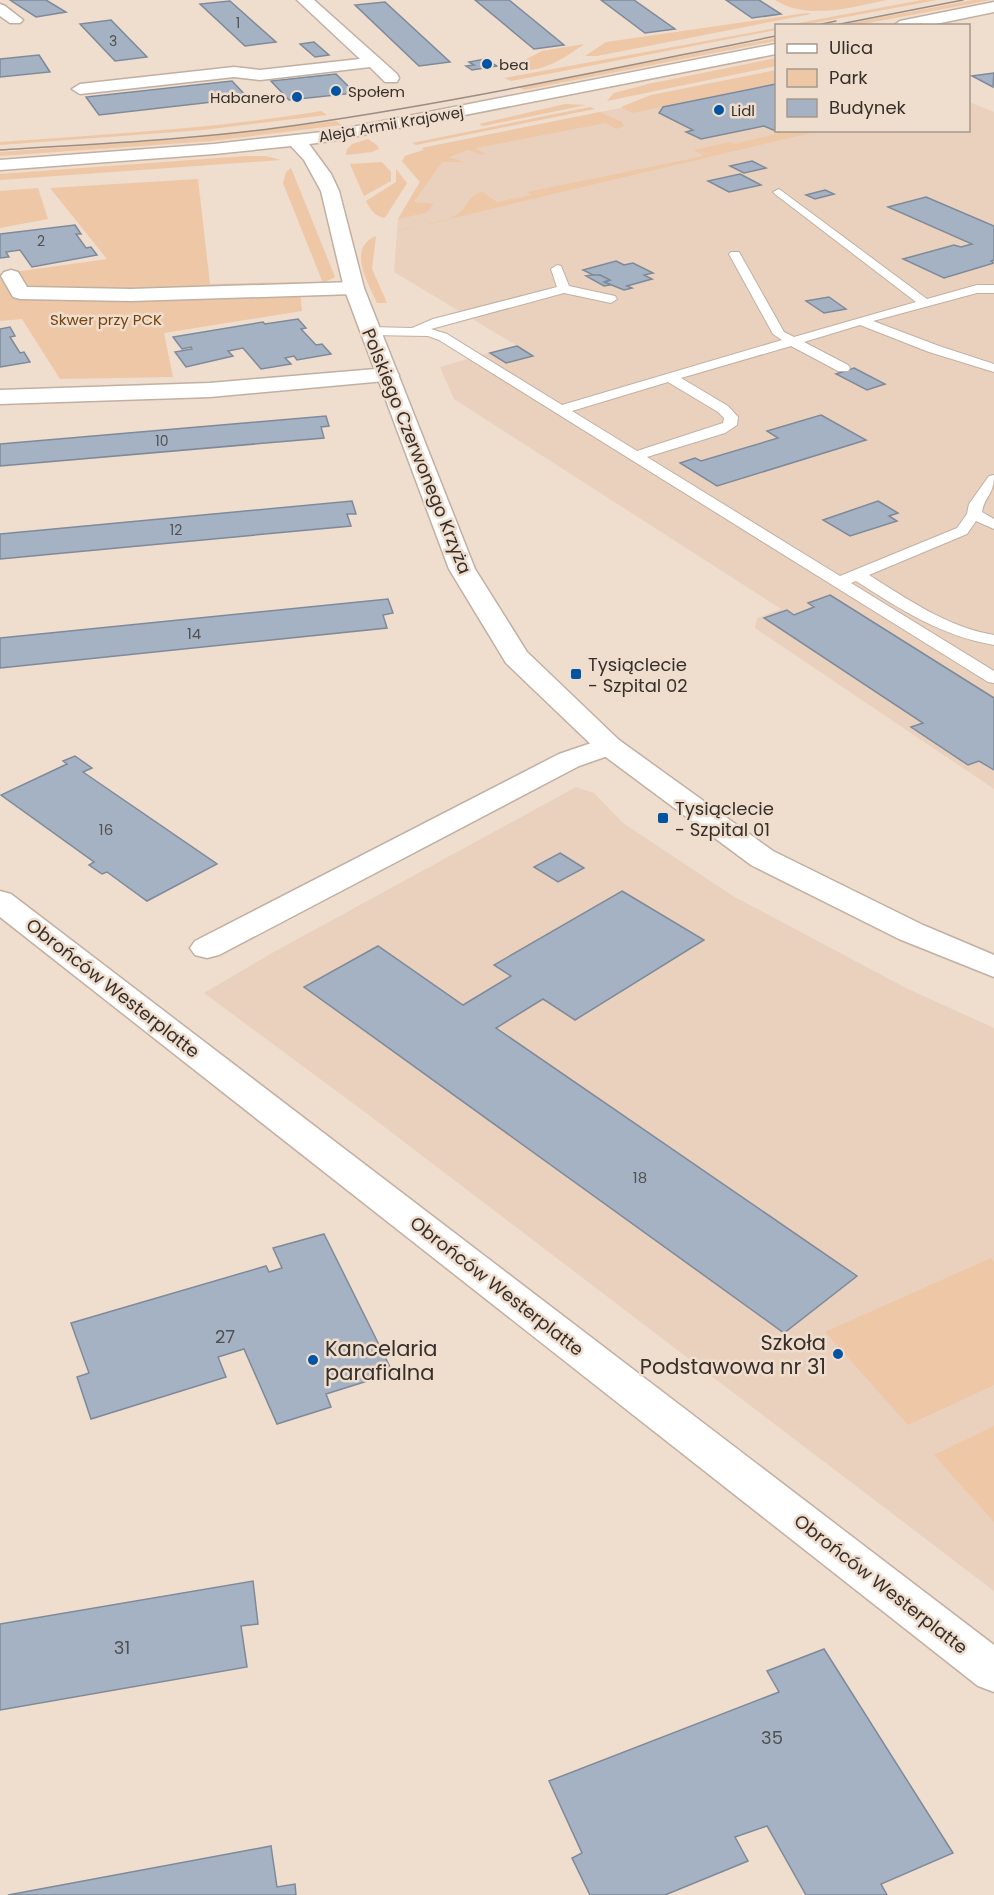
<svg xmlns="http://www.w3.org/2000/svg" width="994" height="1895" viewBox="0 0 994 1895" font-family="Poppins,sans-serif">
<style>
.built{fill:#e9d1bd}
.green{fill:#eec7a7}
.building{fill:#a5b2c3;stroke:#7e8a9a;stroke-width:1.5}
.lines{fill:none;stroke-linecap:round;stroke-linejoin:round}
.lane-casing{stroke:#c1b0a2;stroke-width:2}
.street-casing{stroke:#c1b0a2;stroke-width:3}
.secondary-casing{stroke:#c1b0a2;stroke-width:3}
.lane{fill:#fff;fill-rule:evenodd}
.street{fill:#fff;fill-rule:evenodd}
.secondary{fill:#fff;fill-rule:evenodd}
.tram{stroke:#9a8d83;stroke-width:1.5}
.poi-dot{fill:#0154a2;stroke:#efddce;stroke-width:2}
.labels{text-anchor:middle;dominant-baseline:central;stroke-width:5;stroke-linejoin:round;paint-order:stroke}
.far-number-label{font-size:14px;fill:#525050}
.far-poi-label{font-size:15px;fill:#37302a;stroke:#efddce;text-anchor:start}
.far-street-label{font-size:15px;fill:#37302a;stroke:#efddce}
.far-park-label{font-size:15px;fill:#76430d;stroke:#efddce}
.number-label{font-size:15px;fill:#525050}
.street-label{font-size:18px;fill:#37302a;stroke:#efddce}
.poi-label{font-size:18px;fill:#37302a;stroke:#efddce;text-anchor:start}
.near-number-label{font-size:18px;fill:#525050}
.near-poi-label{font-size:21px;fill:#37302a;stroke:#efddce;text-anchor:end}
</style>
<rect width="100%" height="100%" fill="#efddce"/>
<g class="built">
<polygon points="776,82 776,130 968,130 969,102 994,112 994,789 755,628 757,618 781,609 454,399 440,367 516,345 394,272 398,219 420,182 402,161 405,156 424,150 422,148 630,106 645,98"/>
<polygon points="576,787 594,793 623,823 733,896 908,989 994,1028 994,1591 370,1116 204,993 272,953"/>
</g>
<g class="green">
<path d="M775,0h112c-37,7 -78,21 -112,0z"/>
<polygon points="922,0 937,0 803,25 788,25"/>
<polygon points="973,0 991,0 858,25 840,25"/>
<polygon points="807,13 811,14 597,56 585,56 606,42"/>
<polygon points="776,28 776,30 511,81 504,78"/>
<polygon points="776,38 776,41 524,90 519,87"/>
<path d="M584,44c-19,14 -49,34 -73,23l31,-16z"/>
<polygon points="776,58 776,66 607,101 614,93 648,84"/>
<polygon points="776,70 776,84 632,113 621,107 651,95"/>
<polygon points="565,104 586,105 483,126 479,124"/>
<polygon points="590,107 595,109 416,145 412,143"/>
<path d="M321,111l6,4 -124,15 -203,15v-3c107,-8 215,-13 321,-31z"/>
<polygon points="600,112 622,122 624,126 616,129 606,123 476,148 485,154 483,155 468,150 449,157 464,162 442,162 414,202 434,204 425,213 398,219 420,182 402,161 405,156 424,150 422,148"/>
<polygon points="336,121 342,125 212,141 0,156 0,152 194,138"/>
<path d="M787,131h32l-421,100c15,-6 48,-7 60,-17 11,-8 9,-18 24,-22l15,10 35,-7 -5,-3 177,-36 -10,-6 36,-8 4,2z"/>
<polygon points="368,139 377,145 379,149 372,152 346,155 347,149 352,144"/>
<polygon points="245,156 265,156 281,160 0,180 0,174"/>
<polygon points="382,162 391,172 391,181 364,196 350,164"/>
<polygon points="291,168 335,277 323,283 283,183 286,172"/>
<path d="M396,169l11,14 -21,33 -2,2c-11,-3 -13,-8 -18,-17l30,-19z"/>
<polygon points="198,179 210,284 299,282 302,311 164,333 173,377 60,379 22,319 0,321 0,274 107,259 50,188"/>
<polygon points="38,188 48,219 0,228 0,191"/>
<path d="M376,236l-4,33 15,34h-10c-8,-19 -31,-55 -1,-67z"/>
<polygon points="991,1258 994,1261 994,1385 908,1425 825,1332"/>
<polygon points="994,1426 994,1522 934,1455"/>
</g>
<g class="building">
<polygon points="10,0 46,0 66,12 36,17"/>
<polygon points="475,0 509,0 564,45 534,49"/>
<polygon points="601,0 634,0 675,29 645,33"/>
<polygon points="726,0 759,0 781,14 752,18"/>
<polygon points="230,1 276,42 245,46 200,4"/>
<polygon points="385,2 450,62 419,66 355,5"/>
<polygon points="111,20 147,57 115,61 80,24"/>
<polygon points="314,42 329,55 315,57 300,44"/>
<polygon points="39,55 50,72 0,77 0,59"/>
<polygon points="485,59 497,66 472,70 466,66 474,65 469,62"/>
<polygon points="994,73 993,87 972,76"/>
<polygon points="336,74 355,93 289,100 271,81"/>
<polygon points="232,81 248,98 99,115 86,97"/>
<polygon points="776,84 776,130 787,130 778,132 764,126 701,139 686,132 693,130 659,113 663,107"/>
<polygon points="752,161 766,168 744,173 730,166"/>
<polygon points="740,174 761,185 729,192 708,181"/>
<polygon points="825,190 834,194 815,199 806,195"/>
<polygon points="926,197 994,226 994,260 991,261 994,263 944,278 903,259 954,245 961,247 972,244 888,207"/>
<polygon points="75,225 81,234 76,234 86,248 91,247 97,255 32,267 20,250 6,252 9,257 0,258 0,234"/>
<polygon points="616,261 624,265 633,263 653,273 644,275 652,279 627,286 632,288 624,290 604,282 610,280 600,275 595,276 583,270"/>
<polygon points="592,275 600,275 610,280 604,282 610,285 604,286 586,276"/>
<polygon points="829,297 846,309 824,313 806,301"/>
<polygon points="298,319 306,328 301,329 316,345 322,344 331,354 297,360 294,356 285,358 291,364 261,369 243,348 228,351 233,356 186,367 175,352 192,349 191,347 182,349 173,337 263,322 265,324"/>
<polygon points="10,327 15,336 10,337 20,353 24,352 30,362 0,367 0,329"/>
<polygon points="517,346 533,356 506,363 490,353"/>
<polygon points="854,368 885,384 867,390 836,374"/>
<polygon points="821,415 866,440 717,486 680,463 695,458 701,461 778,438 767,431"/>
<polygon points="326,416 329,426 321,427 324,438 0,466 0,444"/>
<polygon points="352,501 356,514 347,514 351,526 0,559 0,534"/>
<polygon points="878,501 898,513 889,516 897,521 850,536 823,520"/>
<polygon points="830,595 994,698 994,770 979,761 968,765 911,727 923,723 764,618 787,610 794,615 814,607 808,603"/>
<polygon points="388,599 393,613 383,615 387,628 0,668 0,638"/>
<polygon points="75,756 92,768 83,772 217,864 147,901 107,872 102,874 89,865 94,862 1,795 67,764 63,761"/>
<polygon points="560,853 584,868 558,882 534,867"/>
<polygon points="622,891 704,940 575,1020 543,999 496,1028 857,1276 784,1333 304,987 378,946 463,1005 511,976 494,965"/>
<polygon points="324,1234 393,1373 326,1394 331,1407 277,1424 244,1349 218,1357 226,1377 91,1419 77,1377 89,1373 71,1323 266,1266 269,1272 282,1268 273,1248"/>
<polygon points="253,1581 258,1624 241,1626 247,1667 0,1710 0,1624"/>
<polygon points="824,1649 953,1853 881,1884 887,1895 806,1895 767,1826 735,1837 748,1861 665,1895 590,1895 572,1858 582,1853 549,1781 779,1692 767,1671"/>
<polygon points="271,1846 277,1887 295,1884 296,1895 8,1895"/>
</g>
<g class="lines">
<g class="lane-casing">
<path id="lane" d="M779,189l148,110 50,-14h17v8h-17l-104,28 66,25 55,18v8l-65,-20 -69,-27 -56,17 44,23 2,3 -2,3h-10l-47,-25 -110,32 47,28 10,11 -1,8 -12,8 -78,24 193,119 117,-48 10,-14 2,-10 20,-28 5,-1c0,21 -9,20 -12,37l12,7v10l-18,-8 -9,13 -98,41c40,25 78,52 125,60v10c-53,-9 -94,-36 -138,-64l-5,2 143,88v12l-6,-1 -549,-342 -11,-4 -59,-1 -6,-4 6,-4 43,1 21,-9 124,-32 -6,-18 6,-4 4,1 8,20 46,10 2,3 -6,4 -47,-10 -133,36 16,5 115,71 220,-65 -9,-6 -44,-80 2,-2h8l45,80 10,5 122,-35 -141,-108 -2,-2zM668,382l50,30 6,6 -1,5 -86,28 -65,-40z"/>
</g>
<g class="street-casing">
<g id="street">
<polygon points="297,0 314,0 397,74 399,78 397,82 385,82 370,67 260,80 234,77 80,94 72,89 80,84 234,67 260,70 360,59"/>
<polygon points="0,4 5,6 23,20 20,23 10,23 0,16"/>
<polygon points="11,270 18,272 27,287 131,289 354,282 361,284 364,288 361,292 354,294 131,301 20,299 13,297 1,276 4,272"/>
<polygon points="388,368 396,370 399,375 396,380 210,397 0,404 0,390 210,383"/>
<polygon points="609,737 619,740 624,746 619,752 579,766 219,955 207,958 195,955 190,948 195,941 559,754"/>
<polygon points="0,891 11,894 994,1645 994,1692 978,1686 0,917"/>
</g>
</g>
<g class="secondary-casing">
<g id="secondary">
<polygon points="994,2 994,12 926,26 893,26 900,21"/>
<polygon points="776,44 776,54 332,141 309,144 331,174 339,191 364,288 475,569 527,652 619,740 773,851 923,925 994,955 994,977 899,939 751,865 599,752 506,663 449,569 344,288 321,191 304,160 291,146 214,154 0,170 0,160 214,144 332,131"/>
</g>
</g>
<use href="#lane" class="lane"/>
<use href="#street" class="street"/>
<use href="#secondary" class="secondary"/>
<g class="tram">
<polyline points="812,26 836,21"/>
<polyline points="830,26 963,0"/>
<path d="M0,150c92,-6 185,-10 276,-22 168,-23 334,-59 500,-92"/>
</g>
</g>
<g class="poi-dot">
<circle cx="487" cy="64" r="6"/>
<circle cx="336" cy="91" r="6"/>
<circle cx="297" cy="97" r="6"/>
<circle cx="719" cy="110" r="6"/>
<rect x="570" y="668" width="12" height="12" rx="3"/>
<rect x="657" y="812" width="12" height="12" rx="3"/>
<circle cx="838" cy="1354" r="6"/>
<circle cx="313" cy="1360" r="6"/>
</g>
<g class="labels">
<g class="far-number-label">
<text x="238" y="23">1</text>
<text x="113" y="41">3</text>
<text x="41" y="241">2</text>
<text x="162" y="441">10</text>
<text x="176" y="530">12</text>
</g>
<g class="far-poi-label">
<text x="499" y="64">bea</text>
<text x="348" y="91">Społem</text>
<text x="285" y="97" text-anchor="end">Habanero</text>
<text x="731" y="110">Lidl</text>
</g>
<g class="far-street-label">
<text transform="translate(391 124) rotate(-10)">Aleja Armii Krajowej</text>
</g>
<g class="far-park-label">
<text x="106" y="319">Skwer przy PCK</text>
</g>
<g class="number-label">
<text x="194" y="633">14</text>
<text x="106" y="829">16</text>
<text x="640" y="1177">18</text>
</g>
<g class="street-label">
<text transform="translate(417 451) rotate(68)">Polskiego Czerwonego Krzyża</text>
<text transform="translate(113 988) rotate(38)">Obrońców Westerplatte</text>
<text transform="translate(497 1286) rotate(38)">Obrońców Westerplatte</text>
<text transform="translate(881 1584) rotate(38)">Obrońców Westerplatte</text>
</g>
<g class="poi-label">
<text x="588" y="664">Tysiąclecie<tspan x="588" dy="21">- Szpital 02</tspan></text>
<text x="675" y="808">Tysiąclecie<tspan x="675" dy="21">- Szpital 01</tspan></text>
</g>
<g class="near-number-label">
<text x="225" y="1336">27</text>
<text x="122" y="1647">31</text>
<text x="772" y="1737">35</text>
</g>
<g class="near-poi-label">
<text x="826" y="1342">Szkoła<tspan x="826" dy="24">Podstawowa nr 31</tspan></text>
<text x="325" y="1348" text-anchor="start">Kancelaria<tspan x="325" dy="24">parafialna</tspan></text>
</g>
</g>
<rect x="775" y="24" width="195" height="108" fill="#efddce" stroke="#a5988c" stroke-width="1.5"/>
<rect x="787" y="44" width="30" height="9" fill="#ffffff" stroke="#a5988c" stroke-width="1.5"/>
<text x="829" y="54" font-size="18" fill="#37302a">Ulica</text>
<rect x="787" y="69" width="30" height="18" fill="#eec7a7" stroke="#a5988c" stroke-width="1.5"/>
<text x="829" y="84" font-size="18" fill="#37302a">Park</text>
<rect x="787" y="99" width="30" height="18" fill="#a5b2c3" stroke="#a5988c" stroke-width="1.5"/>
<text x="829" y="114" font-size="18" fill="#37302a">Budynek</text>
</svg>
